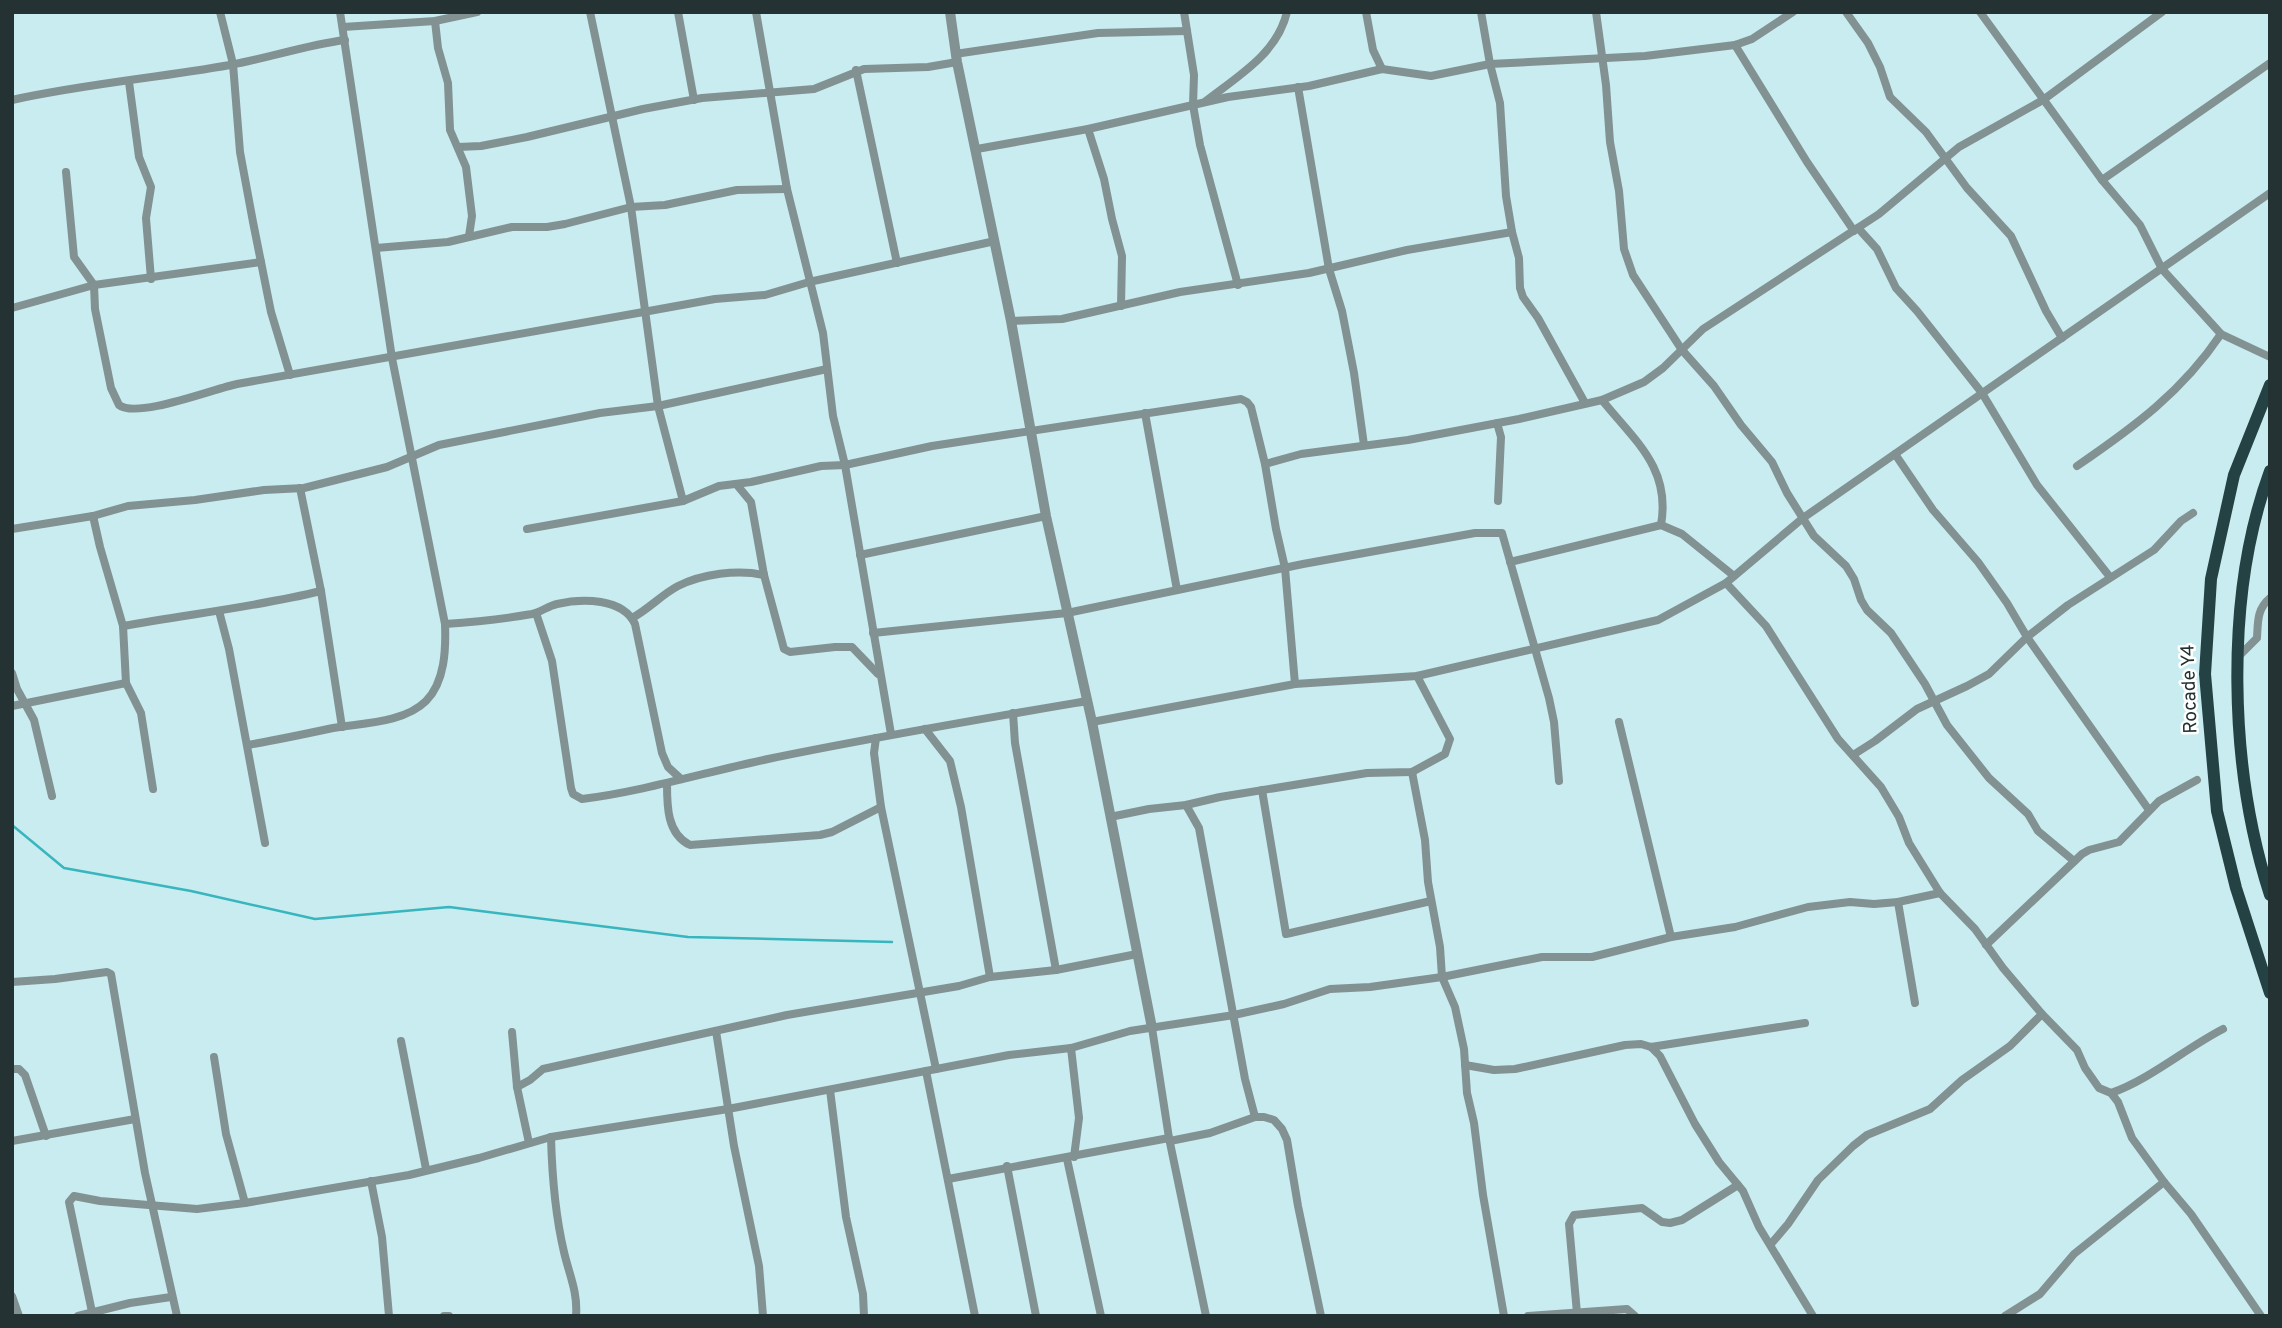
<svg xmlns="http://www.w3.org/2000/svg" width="2282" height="1328" viewBox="0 0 2282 1328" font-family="Overpass,sans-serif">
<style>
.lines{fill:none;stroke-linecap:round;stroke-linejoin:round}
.stream{stroke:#38b5bd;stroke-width:2.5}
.minor{stroke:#829192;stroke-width:8}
.tertiary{stroke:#829192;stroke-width:10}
.trunk{stroke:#244244;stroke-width:12}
.labels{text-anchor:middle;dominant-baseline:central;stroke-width:5;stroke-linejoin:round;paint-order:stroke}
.street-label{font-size:19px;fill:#243233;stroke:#fff}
</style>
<rect width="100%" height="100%" fill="#c8ecef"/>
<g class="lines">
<polyline class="stream" points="12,825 64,868 191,891 315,919 449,907 688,937 892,942"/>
<g class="minor">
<polyline points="220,12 233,64 240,152 253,222 271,312 290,375"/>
<polyline points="590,12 631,207 658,406 683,501 719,486 751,482 821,466 845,465 932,446 1241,399 1247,402 1251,407 1265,464 1276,529 1285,568 1295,684"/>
<polyline points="678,12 694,100"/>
<polyline points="756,12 787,189 823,333 833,416 845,465 891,734"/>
<polyline points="1184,12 1194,75 1193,105 1200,145 1238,285"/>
<polyline points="1366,12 1373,50 1382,69"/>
<polyline points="1481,12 1490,64 1500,103 1506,196 1512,232 1519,258 1520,288 1523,297 1538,318 1585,403"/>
<polyline points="1596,12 1606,85 1610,142 1619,191 1624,249 1633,275 1682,350 1714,386 1741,425 1772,462 1787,493 1814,536 1846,566 1854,579 1861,600 1867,610 1891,633 1925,684 1947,725 1989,778 2028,814 2038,831 2074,861"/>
<polyline points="1846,12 1868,43 1880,67 1890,97 1926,132 1967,188 2011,236 2046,311 2062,338"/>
<polyline points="1980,12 2102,180 2140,225 2162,269 2221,334 2270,357"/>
<polyline points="435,21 438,48 448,83 450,130 466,167 472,216 469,236"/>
<polyline points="343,27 435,21 477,12"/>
<polyline points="1735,45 1807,162 1854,231"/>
<polyline points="955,54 1098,33 1187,31"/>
<polyline points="856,70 897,263"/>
<polyline points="129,82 139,157 151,187 146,218 151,279"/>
<polyline points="1298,87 1329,269 1342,311 1354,373 1364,445"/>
<path d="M12,100c72,-16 145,-22 218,-35 39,-7 76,-20 115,-25"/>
<path d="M1206,101c32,-25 71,-47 81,-89"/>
<polyline points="1088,129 1104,179 1112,219 1122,256 1121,306"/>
<polyline points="458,147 481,146 527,137 643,109 702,98 814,89 864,69 928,67 957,62"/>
<polyline points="977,149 1088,129 1228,97 1309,86 1382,69 1431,76 1490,64 1645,56 1735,45 1752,39 1793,12"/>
<path d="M66,172l8,85 20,28 1,24 13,64 3,15 8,17c18,14 94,-16 118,-21 160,-28 319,-56 478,-85l50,-4 44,-13 186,-41"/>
<polyline points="2102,180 2270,63"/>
<polyline points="1858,228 1877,249 1896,288 1917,311 1982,393 2037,485 2110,577"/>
<polyline points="376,248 448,242 512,227 547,227 565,224 631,207 665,205 737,190 787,189"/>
<polyline points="12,308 94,285 261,262"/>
<polyline points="1011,321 1062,319 1180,292 1309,273 1407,250 1512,232"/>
<path d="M1602,400c33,41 69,68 59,125"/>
<polyline points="1145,413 1177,590"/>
<polyline points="1497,423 1501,437 1498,501"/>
<polyline points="1895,454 1933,510 1978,562 2007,603 2027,637 2149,810"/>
<polyline points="1265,464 1301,454 1408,440 1519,419 1602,400 1644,382 1663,368 1703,329 1879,214 1959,147 2043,100 2162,12"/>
<path d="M2077,466c57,-39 105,-74 144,-132"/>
<polyline points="737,485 751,502 764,575 784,649 790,652 835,647 852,647 878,674"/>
<polyline points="300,488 321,591 342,727"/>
<polyline points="93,516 100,547 123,626 126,683 141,713 153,789"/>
<polyline points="12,529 93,516 128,506 195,500 264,490 304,488 387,467 439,445 600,413 658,406 827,369"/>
<polyline points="527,529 683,501"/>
<polyline points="860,555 1046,516"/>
<polyline points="1510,562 1661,525 1682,534 1734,576"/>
<polyline points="1726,583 1766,626 1838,739 1881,787 1899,817 1909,843 1940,893 1975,929 2003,968 2042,1014 2077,1050 2085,1068 2099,1088 2111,1093 2118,1102 2132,1138 2164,1182 2191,1214 2261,1316"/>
<polyline points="219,611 229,649 265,843"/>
<path d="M536,613l16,48 19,127 2,6 9,5c63,-8 124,-27 186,-40 106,-22 213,-40 319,-58"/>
<path d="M632,618c17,-9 29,-23 46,-32 24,-12 59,-17 86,-11"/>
<path d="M445,624c29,-2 58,-5 87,-10 9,-2 16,-8 25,-10 25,-6 66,-6 78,20l27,129 6,14 13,12"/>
<path d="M123,626c66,-12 133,-19 198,-35"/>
<polyline points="873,633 1067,613 1303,564 1475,533 1502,533 1549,698 1554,722 1559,781"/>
<path d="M2238,657l19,-19c1,-17 0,-29 13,-40"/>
<polyline points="12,673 17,689 34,720 52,796"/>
<polyline points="12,706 126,683"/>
<polyline points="1013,713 1015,743 1056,970"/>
<polyline points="1092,722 1295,684 1417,676 1658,620 1726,583 1803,518 2270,193"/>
<polyline points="1619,722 1671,937"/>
<polyline points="925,729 950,761 961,807 990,977"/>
<polyline points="876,738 874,753 881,807 936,1069"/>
<path d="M248,745c28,-5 57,-11 85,-17 29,-5 71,-5 93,-27 19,-19 20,-52 19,-77l-53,-266 -52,-346"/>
<polyline points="1853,755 1875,741 1917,709 1967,686 1989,674 2027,637 2068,605 2154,550 2181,521 2193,513"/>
<polyline points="1412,772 1425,840 1428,882 1440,947 1442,977 1455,1007 1464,1049 1467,1093 1474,1123 1483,1195 1504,1316"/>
<path d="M667,784c0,22 0,50 23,61l130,-10 12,-3 49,-25"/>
<polyline points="1262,790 1286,934 1431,901"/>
<polyline points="1186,805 1199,828 1245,1079 1255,1117"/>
<polyline points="1110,817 1149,809 1186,805 1220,797 1367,773 1412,772 1445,754 1450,739 1417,676"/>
<polyline points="1898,902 1915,1003"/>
<polyline points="1986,945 2082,854 2089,850 2119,842 2159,801 2197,780"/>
<polyline points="12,982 55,979 107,972 111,974 145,1173 177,1316"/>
<polyline points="1152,1028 1169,1138 1206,1316"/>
<polyline points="716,1031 734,1146 759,1266 763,1316"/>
<polyline points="512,1032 517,1087 529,1143"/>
<polyline points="401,1041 426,1169"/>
<polyline points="1651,1047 1660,1056 1695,1124 1719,1162 1743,1191 1759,1227 1813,1316"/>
<polyline points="1071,1048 1079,1118 1074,1157"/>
<polyline points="214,1057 226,1134 245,1203"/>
<polyline points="1465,1065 1494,1070 1515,1069 1625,1045 1641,1044 1651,1047 1805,1023"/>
<polyline points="12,1069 19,1069 25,1075 46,1136"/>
<polyline points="926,1071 975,1316"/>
<polyline points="517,1087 530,1080 543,1069 787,1015 959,986 990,977 1056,970 1137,954"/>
<polyline points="830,1090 846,1217 863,1294 864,1316"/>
<path d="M2111,1093c38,-13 75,-45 112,-64"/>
<path d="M551,1137c1,38 4,77 13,115 5,22 14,40 12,64"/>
<polyline points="12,1141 135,1119"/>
<polyline points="1170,1141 1210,1133 1255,1117 1264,1117 1274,1120 1282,1129 1287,1140 1298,1206 1321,1316"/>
<polyline points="1067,1159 1101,1316"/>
<polyline points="1007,1166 1036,1316"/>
<polyline points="948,1179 1169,1138"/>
<polyline points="371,1181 382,1237 389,1316"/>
<polyline points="1771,1244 1788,1224 1818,1180 1853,1146 1867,1135 1930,1109 1962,1080 2010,1046 2042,1014"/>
<polyline points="12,1296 19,1316"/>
<polyline points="92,1312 69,1202 74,1196 100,1201 197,1209 245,1203 409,1175 479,1158 551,1137 728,1109 1009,1055 1071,1048 1130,1031 1234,1015 1284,1004 1330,989 1370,987 1442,977 1542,957 1592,957 1671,937 1735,927 1808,907 1850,902 1874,904 1898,902 1940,893"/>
<polyline points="1577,1313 1569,1224 1574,1215 1642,1208 1662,1222 1670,1223 1682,1220 1738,1185"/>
<polyline points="78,1316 130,1303 171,1297"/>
<polyline points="444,1316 449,1316"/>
<polyline points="1528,1316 1627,1309 1635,1316"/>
<polyline points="2005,1316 2040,1294 2074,1254 2164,1182"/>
</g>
<polyline class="tertiary" points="950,12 957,62 1011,321 1046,516 1092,722 1152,1028"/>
<g class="trunk">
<polyline points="2270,385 2234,475 2211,579 2205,674 2217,811 2236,888 2270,993"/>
<path d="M2270,471c-46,125 -41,297 0,424"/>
</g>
</g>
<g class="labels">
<g class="street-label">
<text transform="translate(2190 689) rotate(-92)">Rocade Y4</text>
</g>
</g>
<rect width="2282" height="1328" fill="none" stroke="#243233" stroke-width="28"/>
</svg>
